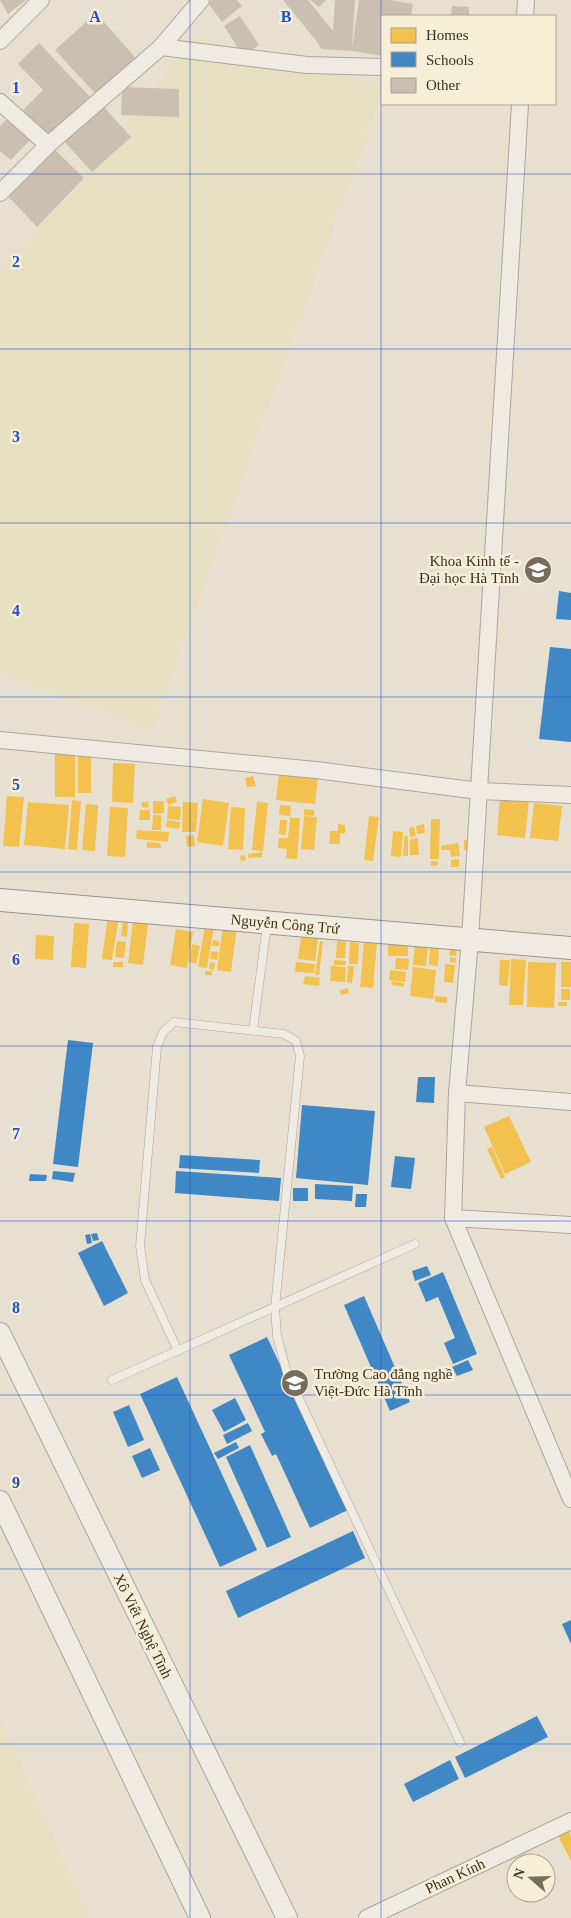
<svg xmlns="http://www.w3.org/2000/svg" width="571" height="1918" viewBox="0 0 571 1918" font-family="'Times New Roman',serif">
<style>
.farmland{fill:#e6dfc2}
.homes{fill:#f2c14e}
.schools{fill:#3f88c5}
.building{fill:#cbbfb2}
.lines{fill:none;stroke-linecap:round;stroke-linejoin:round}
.service-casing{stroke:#ada599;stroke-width:9}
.minor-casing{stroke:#ada599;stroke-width:18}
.tertiary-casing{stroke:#ada599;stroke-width:22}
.secondary-casing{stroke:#9c958a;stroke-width:24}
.service{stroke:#efebe3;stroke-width:8}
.minor{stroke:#efebe3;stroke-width:16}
.tertiary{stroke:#efebe3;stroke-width:20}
.secondary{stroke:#efebe3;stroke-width:22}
.grid{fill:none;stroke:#1d4ed8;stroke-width:1;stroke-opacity:0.55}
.labels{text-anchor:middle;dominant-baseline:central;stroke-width:5;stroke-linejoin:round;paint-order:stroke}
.poi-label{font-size:15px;fill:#3d2e20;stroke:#f7eed8;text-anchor:end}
.street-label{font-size:15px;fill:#3d2e20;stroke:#f7eed8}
.grid-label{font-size:16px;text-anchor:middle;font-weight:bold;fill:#1d4ed8;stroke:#f7eed8;stroke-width:5;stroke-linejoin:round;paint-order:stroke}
</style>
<rect width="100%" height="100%" fill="#e7e0d1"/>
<g class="farmland">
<polygon points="195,36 382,86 382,93 152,730 0,674 0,272 37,227 60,204"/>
<polygon points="0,1716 90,1918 0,1918"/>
</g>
<g class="homes">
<rect x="55" y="749" width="20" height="48"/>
<rect x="78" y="753" width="13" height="40"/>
<polygon points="113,763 135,764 133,803 112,802"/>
<polygon points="279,774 318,777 315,804 276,800"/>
<polygon points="253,776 256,786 247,787 245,778"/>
<polygon points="7,796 24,797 19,847 3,846"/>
<polygon points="175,796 177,802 168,805 166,799"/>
<polygon points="500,798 529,801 525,838 497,835"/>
<polygon points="203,799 229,803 223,846 197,842"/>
<polygon points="72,800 81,801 77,850 68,849"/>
<polygon points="148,801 149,807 143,808 141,803"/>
<polygon points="153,801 164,801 164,813 153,814"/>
<polygon points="28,802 69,805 65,849 24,845"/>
<polygon points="183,802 198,803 196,832 182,832"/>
<polygon points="257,802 268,803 263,851 252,850"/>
<polygon points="534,803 562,806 558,841 530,838"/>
<polygon points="86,804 98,805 95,851 82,850"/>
<polygon points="280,805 291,806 290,816 279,815"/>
<polygon points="168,806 181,807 180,820 167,819"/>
<polygon points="110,807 128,808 125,857 107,856"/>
<polygon points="231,807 245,808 243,850 228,849"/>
<polygon points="304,809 314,810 314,816 304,815"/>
<polygon points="140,810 150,810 150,820 139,820"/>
<polygon points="153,815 161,815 161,830 152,830"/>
<polygon points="304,816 317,817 314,850 301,849"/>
<polygon points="369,816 379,817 373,861 364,860"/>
<polygon points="290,818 300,818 297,859 286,858 287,849 278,848 279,838 288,838"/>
<polygon points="431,819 440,819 439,859 430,859"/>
<polygon points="167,820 180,822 179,829 166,827"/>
<polygon points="280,820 287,820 286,835 279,834"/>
<polygon points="338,824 345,825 345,833 340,833 340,844 329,844 330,831 338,831"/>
<polygon points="424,824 425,833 417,834 416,826"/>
<polygon points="414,827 416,836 410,837 409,828"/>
<polygon points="137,830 169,832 168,842 136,839"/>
<polygon points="393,831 403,832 401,857 391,856"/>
<polygon points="194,835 195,846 187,847 186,836"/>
<polygon points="404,836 408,836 408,856 403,856"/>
<polygon points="418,838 419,855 410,855 410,839"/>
<rect x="464" y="840" width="4" height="10"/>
<polygon points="147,842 160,843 161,848 147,848"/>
<polygon points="458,843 460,856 451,857 450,850 441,850 441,846"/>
<polygon points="262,852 262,857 248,858 248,854"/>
<polygon points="245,855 246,860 241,861 240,856"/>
<polygon points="459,859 459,867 451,867 451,860"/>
<polygon points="431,861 438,861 438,865 431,866"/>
<polygon points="108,915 119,917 112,960 102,959"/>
<polygon points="123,921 128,921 127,937 121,936"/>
<polygon points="133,922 148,924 143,965 128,963"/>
<polygon points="74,923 89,924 86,968 71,967"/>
<polygon points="223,925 237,927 231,972 217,970"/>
<polygon points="205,926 214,927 207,968 198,967"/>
<polygon points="176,929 193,932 187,968 170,965"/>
<polygon points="36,935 54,936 53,960 35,959"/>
<polygon points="301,937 318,939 315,961 298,959"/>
<polygon points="213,940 219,941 219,946 212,946"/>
<polygon points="117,941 126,942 124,958 115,957"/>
<polygon points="320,941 323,942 319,975 315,975"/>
<polygon points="337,941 346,942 345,958 336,958"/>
<polygon points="350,942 359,943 358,964 349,964"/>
<polygon points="364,942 377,943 373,988 360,987"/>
<polygon points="451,943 458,944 456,956 449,955"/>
<polygon points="192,944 200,946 196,964 189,962"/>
<polygon points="415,944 428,945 426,966 413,965"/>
<rect x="388" y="945" width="20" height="11"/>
<polygon points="430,947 439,947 438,966 429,965"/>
<polygon points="211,951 219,952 217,960 210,959"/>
<polygon points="450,957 456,958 456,963 450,962"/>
<polygon points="396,958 409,959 408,970 395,969"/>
<polygon points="511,959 526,960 523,1005 509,1005"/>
<polygon points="334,960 346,961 346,965 334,965"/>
<polygon points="500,960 510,960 508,986 499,985"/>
<rect x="113" y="962" width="10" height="5"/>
<polygon points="210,962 215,963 214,970 209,969"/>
<polygon points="296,962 315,964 314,973 295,972"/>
<polygon points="528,962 556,963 554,1008 527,1007"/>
<rect x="561" y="962" width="10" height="25"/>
<polygon points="445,964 455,965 453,983 444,982"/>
<polygon points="331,966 346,967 345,982 330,981"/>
<polygon points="348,966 354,966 352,983 347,982"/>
<polygon points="413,967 436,970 433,999 410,996"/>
<polygon points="390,970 406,972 405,982 389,980"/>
<rect x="205" y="971" width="7" height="4"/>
<polygon points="305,976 320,978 319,986 303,984"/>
<polygon points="392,981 404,983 404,987 391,985"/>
<polygon points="348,988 349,993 341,995 340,990"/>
<rect x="561" y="989" width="9" height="11"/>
<polygon points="435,996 447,997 447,1003 435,1002"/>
<rect x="558" y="1002" width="9" height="4"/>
<polygon points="509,1116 531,1162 505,1174 484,1127"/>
<polygon points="492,1147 505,1177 501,1179 487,1149"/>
<polygon points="566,1826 571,1836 571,1861 556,1832"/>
</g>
<g class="schools">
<polygon points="559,591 571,593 571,620 556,619"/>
<polygon points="550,647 571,649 571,742 539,739"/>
<polygon points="68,1040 93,1043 78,1167 53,1164"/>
<polygon points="418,1077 435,1077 434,1103 416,1102"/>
<polygon points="302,1105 375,1111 368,1185 296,1178"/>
<polygon points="180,1155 260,1160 259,1173 179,1168"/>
<polygon points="395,1156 415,1158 411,1189 391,1187"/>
<polygon points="53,1171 75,1173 73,1182 52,1179"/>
<polygon points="176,1171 281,1178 279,1201 175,1193"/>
<polygon points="30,1174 47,1175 46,1181 29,1181"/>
<polygon points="315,1184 353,1186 352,1201 315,1199"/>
<rect x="293" y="1188" width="15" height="13"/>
<polygon points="356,1194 367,1194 366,1207 355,1207"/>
<polygon points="97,1233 99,1240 93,1241 91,1234"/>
<polygon points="90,1234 92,1243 87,1244 85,1235"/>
<polygon points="102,1241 128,1293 104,1306 78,1253"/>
<polygon points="427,1266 431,1275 415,1281 412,1271"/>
<polygon points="443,1272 477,1354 453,1364 444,1343 455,1338 438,1297 426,1302 418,1283"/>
<polygon points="364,1296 410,1402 390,1411 344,1305"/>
<polygon points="267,1337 348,1510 310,1528 276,1454 272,1456 261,1434 265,1432 229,1355"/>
<polygon points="468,1360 473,1370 457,1376 452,1367"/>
<polygon points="177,1377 257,1550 220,1567 140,1394"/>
<polygon points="235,1398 246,1420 224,1432 212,1410"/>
<polygon points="129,1405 144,1440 128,1447 113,1412"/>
<polygon points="248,1423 252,1431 227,1444 223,1435"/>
<polygon points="236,1442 239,1448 218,1459 214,1453"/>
<polygon points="250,1445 291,1537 267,1548 226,1457"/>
<polygon points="150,1448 160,1470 142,1478 132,1456"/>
<polygon points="353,1531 365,1558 238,1618 226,1591"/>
<polygon points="571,1620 571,1644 562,1624"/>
<polygon points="537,1716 548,1737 465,1778 455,1757"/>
<polygon points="450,1760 459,1779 413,1802 404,1784"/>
</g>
<g class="building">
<polygon points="0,0 26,0 8,14"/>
<polygon points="212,0 237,0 242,6 222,22 208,3"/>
<polygon points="283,0 308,0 333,31 335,0 355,0 352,48 359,0 389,0 413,4 411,16 382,16 382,56 352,51 321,49 318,43"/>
<polygon points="310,0 326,0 319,7"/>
<polygon points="452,6 469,7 469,16 451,16"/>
<polygon points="96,13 140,63 100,99 55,50"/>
<polygon points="240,16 259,45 243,56 224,26"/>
<polygon points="39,43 92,99 51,139 23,110 43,90 18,64"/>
<polygon points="122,87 179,89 179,117 121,115"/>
<polygon points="103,106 131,137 92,172 64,141"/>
<polygon points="8,118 31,139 11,160 0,151 0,126"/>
<polygon points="52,147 84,178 37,227 4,192"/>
</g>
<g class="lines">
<g class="service-casing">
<g id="service">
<polyline points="253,1030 267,925"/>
<polyline points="178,1351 145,1280 140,1246 157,1047 163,1032 174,1022 284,1034 296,1041 300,1056 275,1307 277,1336 287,1373 460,1742"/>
<polyline points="112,1380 415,1244"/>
</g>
</g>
<g class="minor-casing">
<g id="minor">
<polyline points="525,16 526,0"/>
<polyline points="0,41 41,0"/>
<polyline points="161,47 307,65 382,67"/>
<polyline points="0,102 48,145"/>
<polyline points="520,104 470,940 457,1093 453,1218 571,1499"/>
<polyline points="0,193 48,145 161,47 201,0"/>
<polyline points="0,740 316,770 479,791 571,795"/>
<polyline points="457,1093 571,1102"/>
<polyline points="453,1218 571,1225"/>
<polyline points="367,1918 571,1821"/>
</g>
</g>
<g class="tertiary-casing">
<g id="tertiary">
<polyline points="0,1333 287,1918"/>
<polyline points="0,1501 200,1918"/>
</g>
</g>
<g class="secondary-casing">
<polyline id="secondary" points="0,900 571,948"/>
</g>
<use href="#service" class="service"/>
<use href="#minor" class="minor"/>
<use href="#tertiary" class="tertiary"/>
<use href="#secondary" class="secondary"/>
</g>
<path class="grid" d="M190,0v1918M381,0v1918M0,174h571M0,349h571M0,523h571M0,697h571M0,872h571M0,1046h571M0,1221h571M0,1395h571M0,1569h571M0,1744h571"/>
<defs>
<g id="university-disc" transform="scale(1.4375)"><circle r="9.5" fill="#786c5e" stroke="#f7eed8"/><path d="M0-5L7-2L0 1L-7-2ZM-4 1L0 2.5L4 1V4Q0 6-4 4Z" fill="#fff"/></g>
</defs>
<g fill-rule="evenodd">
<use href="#university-disc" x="538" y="570"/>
<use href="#university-disc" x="295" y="1383"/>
</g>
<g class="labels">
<g class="poi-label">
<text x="519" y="561">Khoa Kinh tế -<tspan x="519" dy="17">Đại học Hà Tĩnh</tspan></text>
<text x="314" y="1374" text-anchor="start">Trường Cao đẳng nghề<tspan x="314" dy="17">Việt-Đức Hà Tĩnh</tspan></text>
</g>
<g class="street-label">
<text transform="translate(285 924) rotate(5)">Nguyễn Công Trứ</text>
<text transform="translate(143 1626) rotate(64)">Xô Viết Nghệ Tĩnh</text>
<text transform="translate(455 1876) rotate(-25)">Phan Kính</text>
</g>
</g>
<g class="grid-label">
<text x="95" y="22">A</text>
<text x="286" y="22">B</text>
<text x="16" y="93">1</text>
<text x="16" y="267">2</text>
<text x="16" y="442">3</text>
<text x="16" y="616">4</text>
<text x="16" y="790">5</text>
<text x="16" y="965">6</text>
<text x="16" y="1139">7</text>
<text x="16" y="1313">8</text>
<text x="16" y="1488">9</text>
</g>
<rect x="381" y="15" width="175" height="90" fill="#f7eed8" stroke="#ada18e"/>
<rect x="391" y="28" width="25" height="15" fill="#f2c14e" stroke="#ada18e"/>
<text x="426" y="40" font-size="15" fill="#3d2e20">Homes</text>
<rect x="391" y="52" width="25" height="15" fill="#3f88c5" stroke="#ada18e"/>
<text x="426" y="65" font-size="15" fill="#3d2e20">Schools</text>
<rect x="391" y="78" width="25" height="15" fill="#cbbfb2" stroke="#ada18e"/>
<text x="426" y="90" font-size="15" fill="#3d2e20">Other</text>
<g transform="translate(531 1878) rotate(290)"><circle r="24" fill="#f7eed8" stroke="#ada18e"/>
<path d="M0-4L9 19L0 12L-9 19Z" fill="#786c5e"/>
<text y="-8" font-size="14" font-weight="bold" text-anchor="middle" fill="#3d2e20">N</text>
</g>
</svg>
